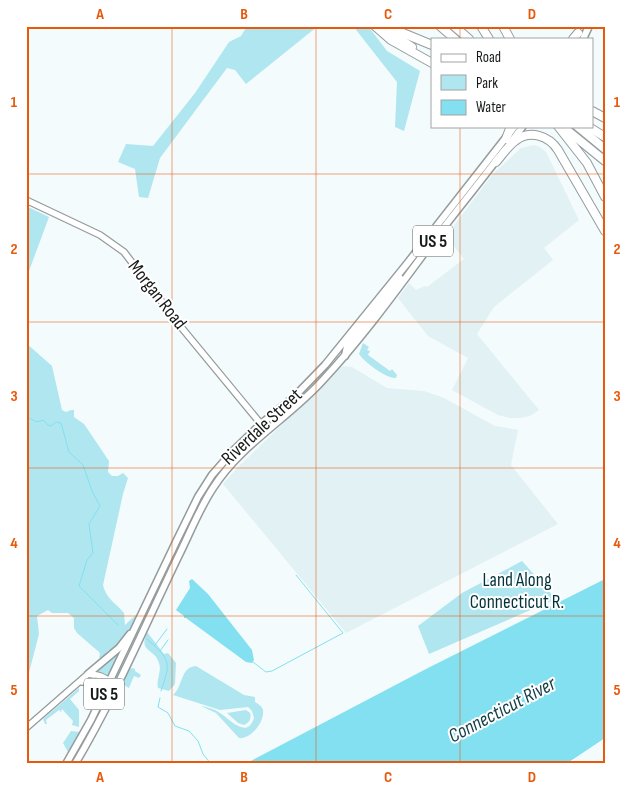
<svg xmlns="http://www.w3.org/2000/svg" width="631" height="790" viewBox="0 0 631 790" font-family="'Sofia Sans Condensed',sans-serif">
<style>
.built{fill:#e1f1f4}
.green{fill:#afe6f0}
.water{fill:#82e0f1}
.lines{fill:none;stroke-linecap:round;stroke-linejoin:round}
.stream{stroke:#82e0f1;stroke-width:1}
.secondary-casing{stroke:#959c9d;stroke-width:8}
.primary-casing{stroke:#959c9d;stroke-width:9}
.highway-casing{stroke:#959c9d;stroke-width:10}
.secondary{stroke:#fff;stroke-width:5.5}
.primary{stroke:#fff;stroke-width:6}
.highway{stroke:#fff;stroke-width:8}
.grid{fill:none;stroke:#e8590c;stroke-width:1;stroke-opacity:0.55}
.labels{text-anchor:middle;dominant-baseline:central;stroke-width:4;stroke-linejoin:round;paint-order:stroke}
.shield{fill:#fff;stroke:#5d5e5e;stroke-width:1}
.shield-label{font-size:18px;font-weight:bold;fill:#171919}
.street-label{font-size:19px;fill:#171919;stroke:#fff}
.park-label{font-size:19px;fill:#03333a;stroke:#fff}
.water-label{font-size:20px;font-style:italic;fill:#144048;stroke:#fff}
.neatline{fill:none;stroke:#e8590c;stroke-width:2}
.grid-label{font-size:16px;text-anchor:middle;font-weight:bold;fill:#e8590c}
</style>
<rect width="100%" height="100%" fill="#f4fbfc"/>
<g class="built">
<polygon points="534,145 540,147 546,152 579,220 544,248 553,260 494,307 477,334 539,410 530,416 520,418 510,418 498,415 452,390 468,358 428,336 398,298 409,283 416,290 425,286 427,287 464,259 446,236 492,175 521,148"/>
<polygon points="343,366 352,367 387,388 424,391 444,398 495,426 518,430 511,465 558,524 346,633 223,484 238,467"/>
</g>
<g class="green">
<polygon points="247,26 318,26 246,84 235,70 227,68 160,158 148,198 139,197 135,169 118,162 126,144 153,146 195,93 229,42 241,36"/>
<polygon points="353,26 368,26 387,51 420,71 404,131 395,127 397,82"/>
<polygon points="28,207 49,217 26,279 26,211"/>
<path d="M26,343l26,23 10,44 4,2 5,-2h3v7l10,7 25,37 -1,11 4,4h6l5,-3 5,5 -5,16 -20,91c4,15 12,17 21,28l1,12 12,-11 -7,15 -18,23 -3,-2 -3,3 1,3 -6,3 -2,-2 1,-3 -1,-2 -22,-19 -3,-5v-10l-6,-5h-16l-4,-3 -11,6 2,18 -13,50z"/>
<path d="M363,343l6,4 -2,3 3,1 -2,4 22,16 2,-2 5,6 -1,3c-9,1 -32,-16 -37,-24z"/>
<polygon points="522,561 556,599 429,654 418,626 462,593"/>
<path d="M147,632l17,22 4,-1 8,10 -1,21 -6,7 -11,-3c-2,-8 4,-17 1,-25 -4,-15 -21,-10 -12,-31z"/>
<polygon points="122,648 108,676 97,673 99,668"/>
<path d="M196,666l48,29 11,2v5c3,2 7,4 8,8 2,12 -13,30 -24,28l-23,-25 -15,-7c7,1 13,3 19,7 10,6 27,27 34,5l-2,-7 -4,-4 -28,3 -47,-15c10,-8 7,-28 23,-29z"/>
<path d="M132,668l3,1v2l6,4 -2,3 -5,-2 -5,12 -5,-3c-1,-6 2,-15 8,-17z"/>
<polygon points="79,688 79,691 70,699 79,710 79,727 72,725 73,721 62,709 61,712 59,710 46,720 47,724 45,724 43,719"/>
<path d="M246,710l4,3c2,5 -1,10 -6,12l-6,-2 -11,-10z"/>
<polygon points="71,731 80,732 68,752 63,743"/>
</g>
<g class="water">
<polygon points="192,579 208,594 252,650 254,660 252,663 246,662 186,618 184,618 184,616 176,610 190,588 189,581"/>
<polygon points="605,579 605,738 566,764 245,764 424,670"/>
</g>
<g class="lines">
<g class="stream">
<polyline points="26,419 29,418 37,422 43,420 48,425 51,426 56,422 61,423 69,452 83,465 92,491 100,506 89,524 93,553 87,560 79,586 118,625"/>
<path d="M147,639c24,21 24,23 14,52"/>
<polyline points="155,645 167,629"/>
<polyline points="160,651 168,640"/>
<polyline points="253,662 266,672 272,671 343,633 296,575"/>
<polyline points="160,698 158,707 168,713 175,726 189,731 198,741 203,754 211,764"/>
</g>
<g class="secondary-casing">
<g id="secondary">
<polyline points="26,200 100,235 124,252 181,327 261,424"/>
<polyline points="82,682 94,680 111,687"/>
<path d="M26,728l62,-54c12,0 20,4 28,14"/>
</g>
</g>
<g class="primary-casing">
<g id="primary">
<polyline points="583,39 589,26"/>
<polyline points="511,142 523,126"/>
<polyline points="345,356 347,346 400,278"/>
<polyline points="88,674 119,648 130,634"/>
<polyline points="66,764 91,720 176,542 198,497 212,475 234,450 261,424 295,396 325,365 406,265 515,126"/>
<path d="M75,764c40,-67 70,-139 104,-209 11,-22 20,-46 34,-67 28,-44 76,-70 110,-108 40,-43 73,-89 108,-136 22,-29 45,-57 67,-86"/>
</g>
</g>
<g class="highway-casing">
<g id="highway">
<polyline points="375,26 391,40 432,63"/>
<polyline points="386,26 397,37 412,47"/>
<polyline points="440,26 455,39"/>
<polyline points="454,26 469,39"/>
<polyline points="481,26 489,39"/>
<polyline points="503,26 510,39"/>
<polyline points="393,29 432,45"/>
<polyline points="573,39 578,33"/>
<polyline points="592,111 605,118"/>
<polyline points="558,126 587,163 605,197"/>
<polyline points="562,126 605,161"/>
<polyline points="577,126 605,149"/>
<polyline points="587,126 605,137"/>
<polyline points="506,139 511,126"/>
<path d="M496,162c6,-7 12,-16 19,-21 15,-12 34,-5 43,9l47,81"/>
</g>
</g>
<use href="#secondary" class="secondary"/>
<use href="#primary" class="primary"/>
<use href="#highway" class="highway"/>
</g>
<path class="grid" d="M172,26v738M316,26v738M460,26v13M460,126v638M26,174h579M26,322h579M26,468h579M26,616h579"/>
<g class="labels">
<g class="shield">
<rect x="413" y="225.5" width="40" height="31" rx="4"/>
<rect x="84" y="678.5" width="40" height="31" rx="4"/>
</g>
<g class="shield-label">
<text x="433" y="241">US 5</text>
<text x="104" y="694">US 5</text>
</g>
<g class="street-label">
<text transform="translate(157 295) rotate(52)">Morgan Road</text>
<text transform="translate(262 427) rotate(-43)">Riverdale Street</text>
</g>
<g class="park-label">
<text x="517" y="580">Land Along<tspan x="517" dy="22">Connecticut R.</tspan></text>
</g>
<g class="water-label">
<text transform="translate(502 710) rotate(-28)">Connecticut River</text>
</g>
</g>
<rect width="631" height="790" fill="none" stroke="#ffffff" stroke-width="55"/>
<rect x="431" y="38" width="162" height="90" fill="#ffffff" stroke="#a2a3a3"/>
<rect x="441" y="54" width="25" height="8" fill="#ffffff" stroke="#a2a3a3"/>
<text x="476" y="62" font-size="15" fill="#171919">Road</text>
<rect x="441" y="75" width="25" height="15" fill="#afe6f0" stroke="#a2a3a3"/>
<text x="476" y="88" font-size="15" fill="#171919">Park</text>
<rect x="441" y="100" width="25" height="15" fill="#82e0f1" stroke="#a2a3a3"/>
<text x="476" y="112" font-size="15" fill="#171919">Water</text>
<rect x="28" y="28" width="576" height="734" class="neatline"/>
<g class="grid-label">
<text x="100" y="19">A</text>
<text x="244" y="19">B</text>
<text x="388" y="19">C</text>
<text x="532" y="19">D</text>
<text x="14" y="107">1</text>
<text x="617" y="107">1</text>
<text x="14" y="254">2</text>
<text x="617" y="254">2</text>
<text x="14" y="401">3</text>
<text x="617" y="401">3</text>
<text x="14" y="548">4</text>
<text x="617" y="548">4</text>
<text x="14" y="695">5</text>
<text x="617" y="695">5</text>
<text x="100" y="782">A</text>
<text x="244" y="782">B</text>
<text x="388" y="782">C</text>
<text x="532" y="782">D</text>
</g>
</svg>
